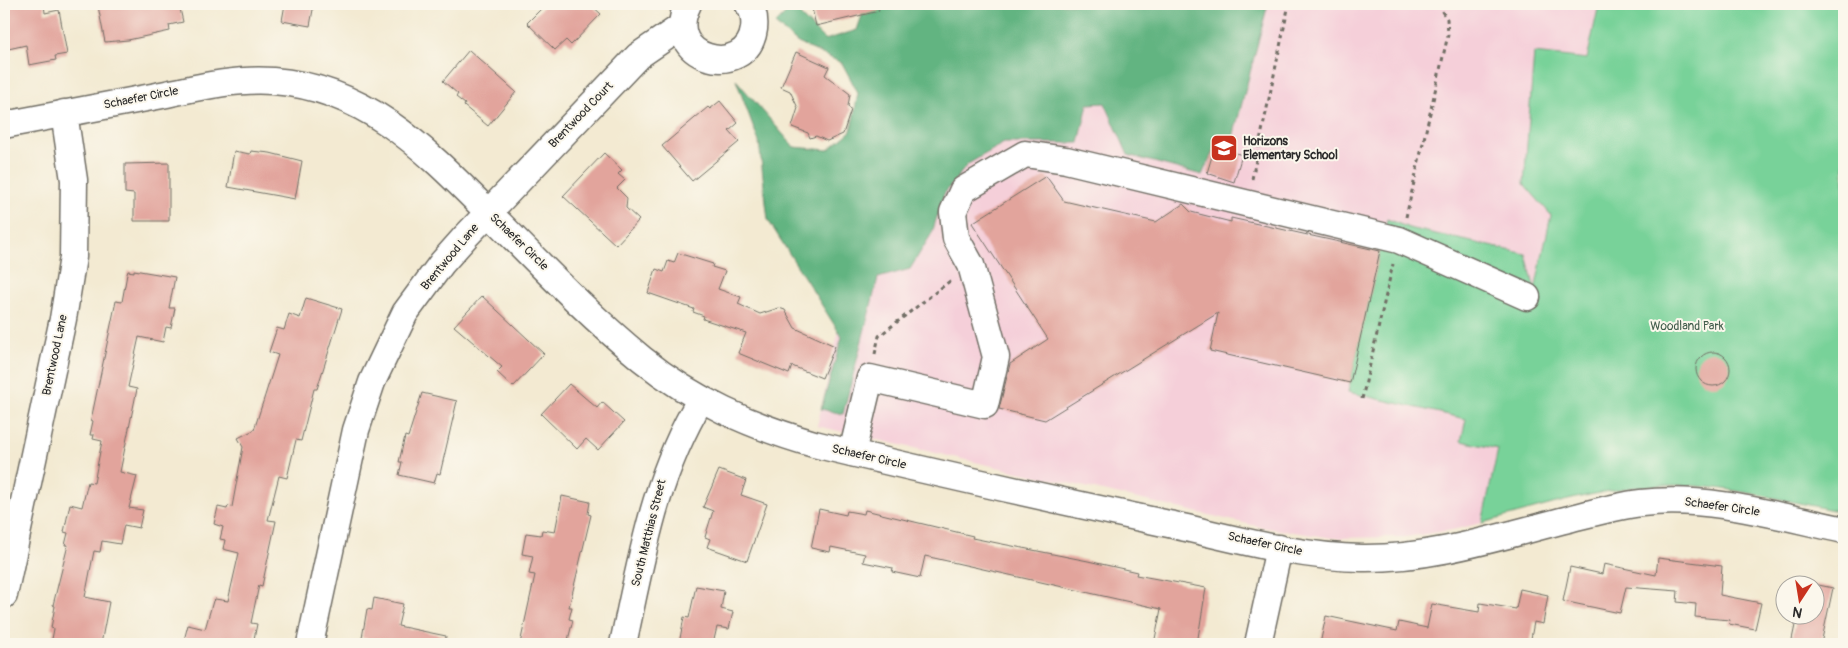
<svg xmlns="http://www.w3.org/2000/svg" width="1848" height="648" viewBox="0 0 1848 648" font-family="Pangolin,sans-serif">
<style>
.built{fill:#f5cfd9}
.green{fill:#78d299;stroke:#527e62}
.forest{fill:#62b481;stroke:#467056}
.building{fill:#e2a49c}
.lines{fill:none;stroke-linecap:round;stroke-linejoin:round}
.minor-casing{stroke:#716e65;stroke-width:29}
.path{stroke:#716e65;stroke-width:3;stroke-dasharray:4 4;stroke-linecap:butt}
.minor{stroke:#fff;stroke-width:26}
.labels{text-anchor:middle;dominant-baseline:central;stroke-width:4;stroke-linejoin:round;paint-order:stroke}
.street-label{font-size:12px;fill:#2b2b2b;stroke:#fbf7ec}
.poi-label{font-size:12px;font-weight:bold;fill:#2b2b2b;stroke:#fbf7ec;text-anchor:start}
.park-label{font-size:12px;fill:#425d4c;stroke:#fbf7ec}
</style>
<rect width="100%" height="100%" fill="#fbf7ec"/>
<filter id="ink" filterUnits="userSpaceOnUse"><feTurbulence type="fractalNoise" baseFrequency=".02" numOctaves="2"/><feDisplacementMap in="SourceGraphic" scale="10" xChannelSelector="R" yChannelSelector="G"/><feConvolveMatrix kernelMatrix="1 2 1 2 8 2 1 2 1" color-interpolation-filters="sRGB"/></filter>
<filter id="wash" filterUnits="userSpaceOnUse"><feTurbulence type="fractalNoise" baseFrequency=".0096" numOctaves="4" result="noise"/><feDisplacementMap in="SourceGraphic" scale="20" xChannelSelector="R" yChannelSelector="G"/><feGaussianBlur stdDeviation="1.12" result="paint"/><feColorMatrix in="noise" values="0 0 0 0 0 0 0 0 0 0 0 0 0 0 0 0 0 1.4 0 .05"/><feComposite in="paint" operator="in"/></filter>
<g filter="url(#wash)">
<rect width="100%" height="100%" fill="#f3ead2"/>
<polygon class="built" points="913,4 1599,4 1482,523 1452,530 1405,537 1333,538 1261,527 817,426"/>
<path class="green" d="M1599,4h245v508c-55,-10 -112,-26 -168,-27 -66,-1 -131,22 -194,38l16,-74 -37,-8 5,-22 -118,-27 39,-173 22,9 117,26 9,36 16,-75 -27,-31 10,-131 53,6z"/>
<polygon class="forest" points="866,4 1268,4 1231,145 1214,149 1202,175 1128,155 1105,103 1088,104 1079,143 1004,143 968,164 944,194 932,233 910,269 878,278 843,414 821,409 842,337 768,220 759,142 736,80 794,147 828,150 851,131 858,93 842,63 798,43 775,24 792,7 825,40 857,30"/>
<g id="blocks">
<g class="building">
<polygon points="13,4 44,4 45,13 59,10 67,54 55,56 56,60 29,65 26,45 4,50 4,6"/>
<polygon points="112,4 179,4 183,22 169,25 170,31 128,40 105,42 98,6"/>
<polygon points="285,4 314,4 310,26 282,21"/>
<polygon points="546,4 590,4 601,14 571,45 566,40 555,50 527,23"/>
<polygon points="811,4 878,4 879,11 816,26"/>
<polygon points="469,50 516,92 488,126 464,106 465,104 456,97 458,94 443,81"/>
<polygon points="796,52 829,67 825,75 850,94 848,106 851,110 843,134 827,141 816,136 810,138 808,133 792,127 798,108 790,91 781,87"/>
<polygon points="720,101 738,123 729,131 739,142 692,181 662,146 708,107 710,109"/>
<polygon points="1215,146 1242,155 1234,182 1207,173"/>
<polygon points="234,151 250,154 251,151 270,153 302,161 295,199 228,187"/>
<polygon points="604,153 622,170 618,174 625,180 617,188 627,198 626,208 639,220 616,245 563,196"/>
<polygon points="169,163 169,221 134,221 134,194 125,193 125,164"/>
<polygon points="1046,176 1064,201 1156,222 1183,204 1191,212 1231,222 1231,218 1380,251 1350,383 1210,351 1218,313 1045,420 999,409 1010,364 1048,339 972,223"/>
<polygon points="678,253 713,264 712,267 725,271 718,289 741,297 738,304 760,314 779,308 785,310 795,328 835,346 822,378 792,366 789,374 738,353 746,333 703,319 704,316 693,312 694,309 648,293 656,269 664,272 668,261 674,263"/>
<polygon points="134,270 175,277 169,308 175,308 171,328 166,327 163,342 139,337 128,387 137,389 120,472 137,476 129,508 143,510 139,528 124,525 120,544 102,541 100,552 94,551 85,597 109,602 101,644 51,644 54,629 51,628 55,606 53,605 68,545 65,545 68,533 64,532 70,504 82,507 88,482 94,483 102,441 93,439 94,435 90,435 93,421 91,420 116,301 122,302 127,274 128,271 134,272"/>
<polygon points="482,296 544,354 513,387 497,372 502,367 454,326"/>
<polygon points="306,298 342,309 317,389 314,389 301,441 296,440 287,478 279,476 268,520 276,521 262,586 259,585 251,623 257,624 253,644 183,644 188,625 205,629 213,601 215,599 228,601 239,553 223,549 225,540 220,539 223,527 214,524 218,507 227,509 228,506 232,507 243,447 238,438 254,430 278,355 269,352 277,328 284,330 289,314 300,318"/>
<circle cx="1713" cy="369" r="17"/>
<polygon points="569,384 597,408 602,402 624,422 598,450 586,439 577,449 541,414"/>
<polygon points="422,393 457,401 440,474 437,473 434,483 399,475 402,462 399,462 405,436 408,437"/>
<polygon points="719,470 746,480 741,495 767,504 747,561 707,547 710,539 705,537 713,511 703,507"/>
<polygon points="562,496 590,502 588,514 591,515 569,607 572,607 569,619 573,620 567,644 520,644 535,575 529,574 533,556 522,554 526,533 541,535 542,530 555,532"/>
<polygon points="819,509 846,515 847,511 864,514 865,510 973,536 972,538 1088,561 1137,572 1136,575 1206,588 1197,644 1154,644 1161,609 925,556 920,578 892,572 893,568 863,562 865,554 831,547 830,552 811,548"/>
<polygon points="1658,558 1722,566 1720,595 1761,603 1755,629 1729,624 1730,620 1695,617 1696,604 1677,602 1678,591 1626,587 1620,613 1563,601 1570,567 1602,574 1604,564 1656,575"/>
<polygon points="1804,582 1833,588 1821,644 1791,644 1797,616 1816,616 1816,586 1803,586"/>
<polygon points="696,586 724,591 721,609 733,612 729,629 717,627 713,644 679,644 684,617 689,618"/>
<polygon points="1520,589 1548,595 1543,624 1534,622 1530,644 1320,644 1326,616 1397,631 1399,622 1427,628 1432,604 1479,612 1480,603 1516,609"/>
<polygon points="374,598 403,604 398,626 446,636 445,644 369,644 370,639 362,638 367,609 372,610"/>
</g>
</g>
</g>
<g filter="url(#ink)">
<use href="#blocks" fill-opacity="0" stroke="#716e65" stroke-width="1"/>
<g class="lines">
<g class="minor-casing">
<g id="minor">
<path d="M688,4c-28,56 59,77 66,25 1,-9 0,-18 -6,-25"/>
<path d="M4,125c51,-10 102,-19 153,-29 38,-8 77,-18 116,-15 94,7 153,69 216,132 49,49 99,102 153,146 52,42 109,67 172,85 116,28 233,54 350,79 65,14 131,34 198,35 70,1 139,-22 207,-39 23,-6 47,-13 72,-16 68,-8 137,13 203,27"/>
<polyline points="852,453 870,378 985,405 996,357 971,265 956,238 953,212 963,190 1025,154 1066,160 1399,240 1527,297"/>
<polyline points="4,595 63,319 73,257 74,180 64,113"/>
<polyline points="310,644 356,430 372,382 405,313 442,263 466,236 638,56 682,26"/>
<path d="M623,644c19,-87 31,-166 78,-245"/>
<polyline points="1258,644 1279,548"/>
</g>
</g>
<g class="path">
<polyline points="1252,179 1289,4"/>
<polyline points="1406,217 1448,35 1447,19 1437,4"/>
<polyline points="875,354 879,336 950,281"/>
<polyline points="1362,399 1393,264"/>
</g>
<use href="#minor" class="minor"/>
</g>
</g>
<defs>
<g id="school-square" transform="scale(1.4375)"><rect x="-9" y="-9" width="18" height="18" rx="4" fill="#c8321e" stroke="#fbf7ec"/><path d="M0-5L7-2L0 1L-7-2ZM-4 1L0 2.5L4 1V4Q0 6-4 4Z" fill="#fff"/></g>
</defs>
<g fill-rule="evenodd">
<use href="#school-square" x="1224" y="148"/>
</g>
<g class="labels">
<g class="street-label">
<text transform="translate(141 98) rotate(-11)">Schaefer Circle</text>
<text transform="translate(581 115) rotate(-46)">Brentwood Court</text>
<text transform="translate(519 242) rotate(44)">Schaefer Circle</text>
<text transform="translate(450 257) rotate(-50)">Brentwood Lane</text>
<text transform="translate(55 355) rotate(-78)">Brentwood Lane</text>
<text transform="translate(869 457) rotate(13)">Schaefer Circle</text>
<text transform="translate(1722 507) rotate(8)">Schaefer Circle</text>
<text transform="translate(649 533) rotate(-76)">South Matthias Street</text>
<text transform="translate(1265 544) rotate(12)">Schaefer Circle</text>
</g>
<g class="poi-label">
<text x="1243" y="141">Horizons<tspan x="1243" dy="14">Elementary School</tspan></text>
</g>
<g class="park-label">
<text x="1687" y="326">Woodland Park</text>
</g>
</g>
<rect width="1848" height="648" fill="none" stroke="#fbf7ec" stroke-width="20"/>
<g transform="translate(1800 600) rotate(192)"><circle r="24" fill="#fbf7ec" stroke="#a8a59f"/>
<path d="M0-4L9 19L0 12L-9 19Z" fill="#c8321e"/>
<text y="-8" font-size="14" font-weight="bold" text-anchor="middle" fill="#2b2b2b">N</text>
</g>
</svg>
